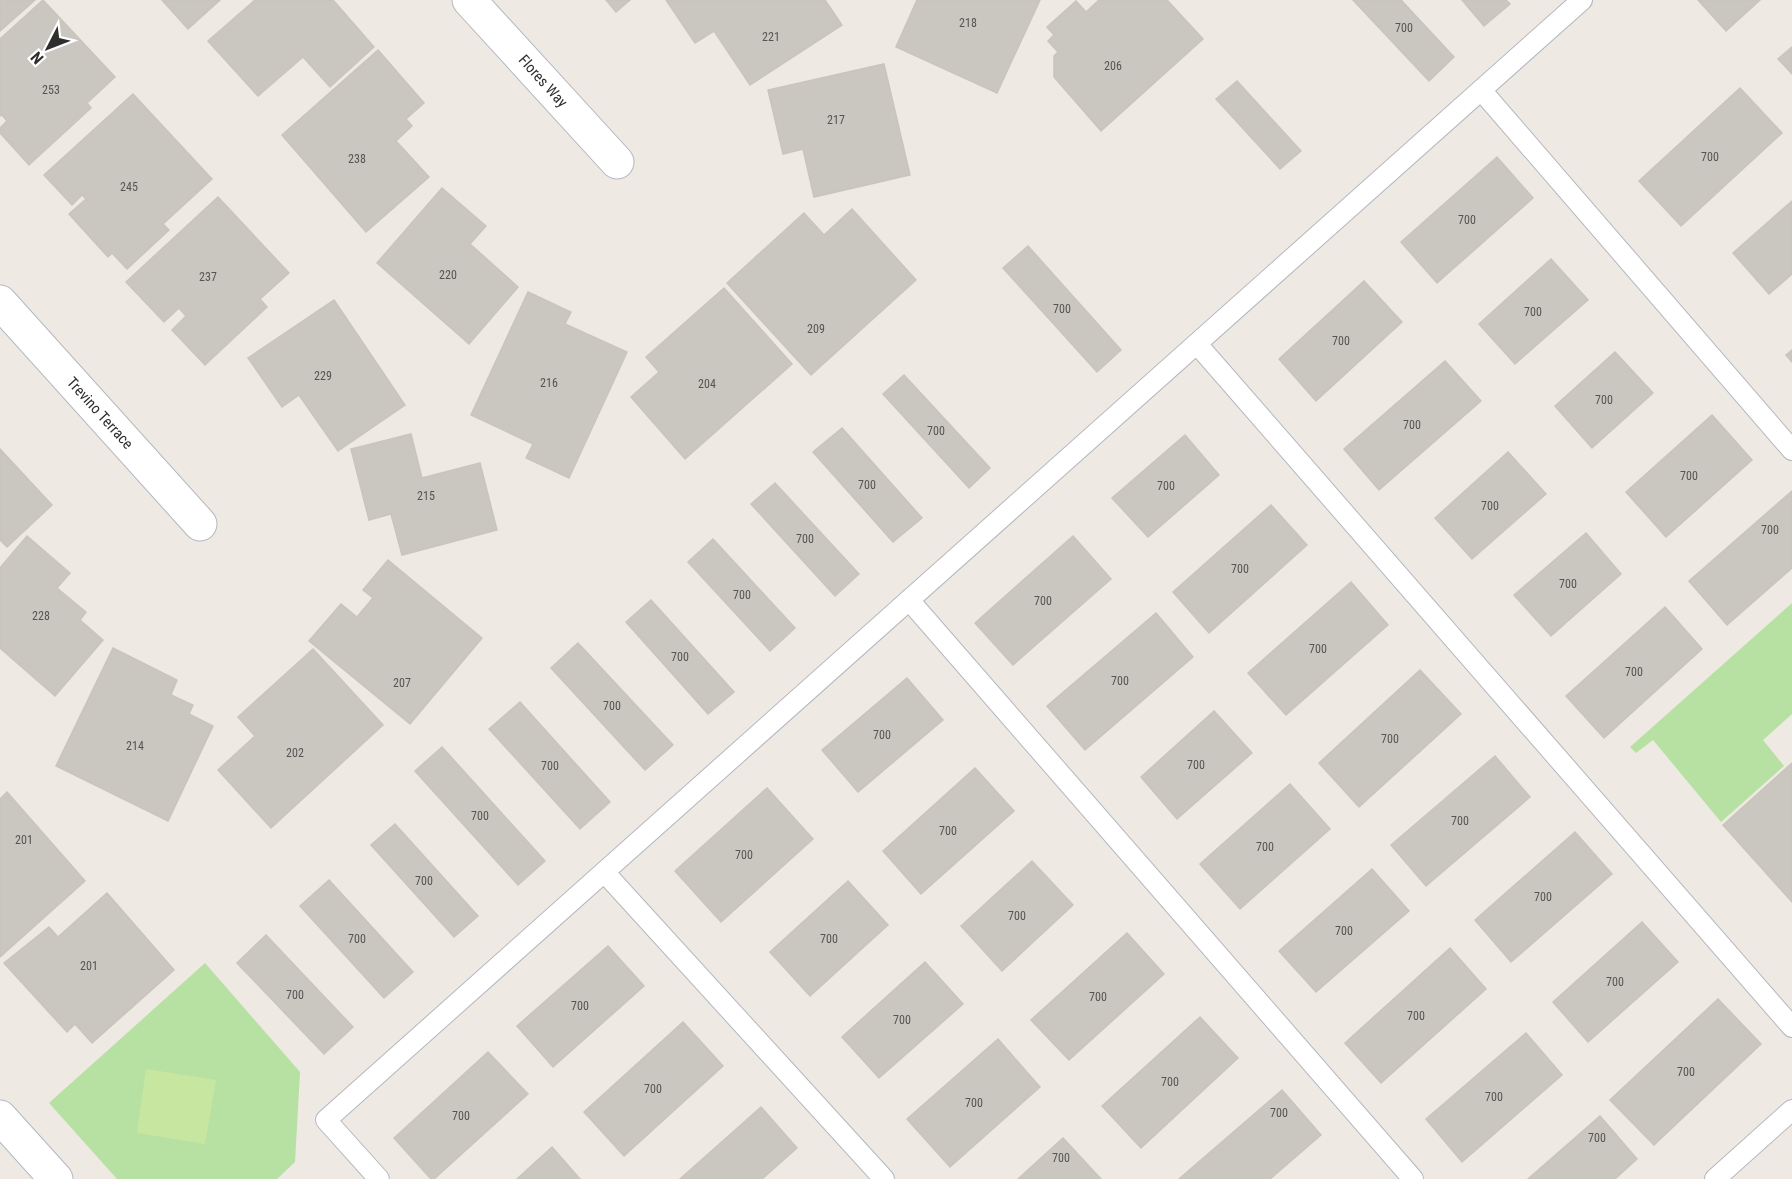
<svg xmlns="http://www.w3.org/2000/svg" width="1792" height="1179" viewBox="0 0 1792 1179" font-family="'Roboto Condensed',sans-serif">
<style>
.green{fill:#b7e0a3}
.pitch{fill:#c7e69f}
.building{fill:#cac7c0;stroke:#cac5bb;stroke-width:1.5}
.lines{fill:none;stroke-linecap:round;stroke-linejoin:round}
.lane-casing{stroke:#b5b7c0;stroke-width:22}
.street-casing{stroke:#b5b7c0;stroke-width:35}
.lane{stroke:#fff;stroke-width:20}
.street{stroke:#fff;stroke-width:33}
.labels{text-anchor:middle;dominant-baseline:central;stroke-width:5;stroke-linejoin:round;paint-order:stroke}
.number-label{font-size:12px;fill:#555452}
.street-label{font-size:15px;fill:#2e2e2e;stroke:#fff}
</style>
<rect width="100%" height="100%" fill="#eee9e2"/>
<g class="green">
<polygon points="1792,603 1792,714 1763,740 1784,766 1721,822 1653,740 1636,753 1630,747"/>
<polygon points="205,963 300,1072 295,1162 277,1179 117,1179 49,1103"/>
</g>
<polygon class="pitch" points="146,1069 216,1080 205,1144 137,1133"/>
<g class="building">
<polygon points="0,0 35,0 0,31"/>
<polygon points="43,0 115,77 87,103 91,108 29,165 0,133 0,128 7,121 2,115 0,116 0,39"/>
<polygon points="162,0 220,0 188,29"/>
<polygon points="255,0 333,0 374,47 330,87 303,57 258,96 208,41"/>
<polygon points="606,0 630,0 616,12"/>
<polygon points="666,0 825,0 842,25 750,85 714,31 695,43"/>
<polygon points="917,0 1040,0 997,93 896,47"/>
<polygon points="1099,0 1167,0 1203,39 1101,131 1054,77 1054,56 1058,52 1048,41 1054,35 1047,27 1076,1 1086,12"/>
<polygon points="1353,0 1401,0 1454,57 1429,81"/>
<polygon points="1462,0 1506,0 1510,4 1484,26"/>
<polygon points="1698,0 1760,0 1726,31"/>
<polygon points="1792,47 1792,74 1778,59"/>
<polygon points="378,50 424,103 406,119 412,126 396,141 429,177 366,232 282,135"/>
<polygon points="884,64 910,175 814,197 803,149 783,154 768,90"/>
<polygon points="1237,81 1301,151 1280,169 1216,99"/>
<polygon points="1740,88 1782,133 1681,226 1639,181"/>
<polygon points="133,94 212,179 163,224 169,230 127,269 112,253 108,257 69,214 86,199 82,195 72,205 44,175"/>
<polygon points="1497,157 1533,198 1437,283 1401,242"/>
<polygon points="442,188 486,226 470,244 518,287 469,344 377,263"/>
<polygon points="218,197 289,273 260,299 267,307 205,365 172,330 186,316 179,308 164,322 126,282"/>
<polygon points="1792,201 1792,274 1769,294 1733,253"/>
<polygon points="852,209 916,280 811,375 727,283 804,213 824,235"/>
<polygon points="1028,246 1121,350 1097,372 1003,268"/>
<polygon points="1551,259 1588,300 1515,364 1479,324"/>
<polygon points="1364,281 1402,322 1316,401 1279,359"/>
<polygon points="724,288 792,364 685,459 631,397 659,372 646,357"/>
<polygon points="528,292 571,312 565,324 627,352 569,478 526,458 533,444 471,415"/>
<polygon points="334,300 405,405 338,451 299,395 282,407 248,358"/>
<polygon points="1792,350 1792,362 1786,355"/>
<polygon points="1615,352 1653,393 1592,448 1555,406"/>
<polygon points="1445,361 1481,401 1379,490 1344,449"/>
<polygon points="904,375 990,468 969,488 883,394"/>
<polygon points="1712,415 1752,460 1666,537 1626,492"/>
<polygon points="842,428 922,518 893,542 813,452"/>
<polygon points="411,434 422,478 480,463 497,530 402,555 391,514 369,520 351,449"/>
<polygon points="1185,435 1219,475 1148,537 1112,498"/>
<polygon points="0,449 52,505 7,547 0,540"/>
<polygon points="1508,452 1546,494 1472,559 1435,518"/>
<polygon points="775,483 859,574 835,596 751,504"/>
<polygon points="1792,491 1792,568 1727,625 1689,581"/>
<polygon points="1271,505 1307,545 1209,633 1173,592"/>
<polygon points="1586,533 1621,574 1551,636 1514,595"/>
<polygon points="27,536 70,573 57,588 86,612 80,620 103,640 55,696 0,648 0,568"/>
<polygon points="1073,536 1111,579 1013,665 975,623"/>
<polygon points="713,539 795,628 770,651 688,562"/>
<polygon points="388,560 482,638 410,724 309,641 341,604 357,617 373,598 363,590"/>
<polygon points="1351,582 1388,625 1286,715 1248,673"/>
<polygon points="651,600 734,692 708,714 626,622"/>
<polygon points="1665,607 1702,649 1604,738 1566,696"/>
<polygon points="1156,613 1193,657 1085,750 1047,706"/>
<polygon points="578,643 673,745 645,770 551,668"/>
<polygon points="113,648 177,680 171,695 193,705 189,714 213,726 168,821 56,766"/>
<polygon points="313,649 383,725 271,828 218,770 255,736 238,717"/>
<polygon points="1420,670 1461,714 1359,807 1319,763"/>
<polygon points="907,678 943,720 858,792 822,750"/>
<polygon points="520,702 610,802 580,829 489,729"/>
<polygon points="1214,711 1252,753 1177,819 1141,777"/>
<polygon points="442,747 545,861 518,885 415,771"/>
<polygon points="1495,756 1530,797 1426,886 1391,845"/>
<polygon points="1792,763 1792,902 1723,825"/>
<polygon points="975,768 1014,811 921,894 883,851"/>
<polygon points="1290,784 1330,829 1240,909 1200,864"/>
<polygon points="767,788 813,839 721,922 675,871"/>
<polygon points="7,792 85,881 0,957 0,799"/>
<polygon points="395,824 478,916 454,937 371,845"/>
<polygon points="1575,832 1612,874 1511,962 1475,920"/>
<polygon points="1032,861 1073,905 1002,971 961,926"/>
<polygon points="1372,869 1409,911 1316,992 1279,951"/>
<polygon points="329,880 413,972 384,998 300,906"/>
<polygon points="848,881 888,925 810,996 770,952"/>
<polygon points="107,893 174,970 92,1043 75,1024 67,1032 4,963 49,927 58,937"/>
<polygon points="1642,922 1678,962 1588,1042 1553,1002"/>
<polygon points="1127,933 1164,974 1069,1060 1031,1020"/>
<polygon points="266,935 353,1027 324,1054 237,963"/>
<polygon points="608,946 644,986 553,1067 517,1026"/>
<polygon points="1450,948 1486,989 1381,1083 1345,1043"/>
<polygon points="925,962 963,1004 879,1078 842,1037"/>
<polygon points="1718,999 1761,1044 1654,1145 1610,1100"/>
<polygon points="1200,1017 1238,1058 1141,1148 1102,1106"/>
<polygon points="683,1022 723,1066 624,1156 584,1112"/>
<polygon points="1526,1033 1562,1075 1462,1162 1426,1119"/>
<polygon points="998,1039 1040,1087 950,1167 907,1119"/>
<polygon points="488,1052 528,1094 434,1179 431,1179 394,1138"/>
<polygon points="1282,1090 1321,1135 1270,1179 1179,1179"/>
<polygon points="761,1107 797,1148 762,1179 680,1179"/>
<polygon points="1600,1116 1637,1159 1615,1179 1528,1179"/>
<polygon points="1063,1138 1101,1179 1018,1179"/>
<polygon points="552,1147 580,1179 517,1179"/>
</g>
<g class="lines">
<g class="lane-casing">
<g id="lane">
<polyline points="1481,90 1792,450"/>
<polyline points="1197,344 1792,1027"/>
<polyline points="909,600 1413,1179"/>
<polyline points="605,873 884,1179"/>
<polyline points="379,1179 326,1120 1582,0"/>
<polyline points="1715,1179 1792,1110"/>
</g>
</g>
<g class="street-casing">
<g id="street">
<polyline points="469,0 617,162"/>
<polyline points="0,302 200,524"/>
<polyline points="0,1117 56,1179"/>
</g>
</g>
<use href="#lane" class="lane"/>
<use href="#street" class="street"/>
</g>
<g class="labels">
<g class="number-label">
<text x="968" y="23">218</text>
<text x="1404" y="28">700</text>
<text x="771" y="37">221</text>
<text x="1113" y="66">206</text>
<text x="51" y="90">253</text>
<text x="836" y="120">217</text>
<text x="1710" y="157">700</text>
<text x="357" y="159">238</text>
<text x="129" y="187">245</text>
<text x="1467" y="220">700</text>
<text x="448" y="275">220</text>
<text x="208" y="277">237</text>
<text x="1062" y="309">700</text>
<text x="1533" y="312">700</text>
<text x="816" y="329">209</text>
<text x="1341" y="341">700</text>
<text x="323" y="376">229</text>
<text x="549" y="383">216</text>
<text x="707" y="384">204</text>
<text x="1604" y="400">700</text>
<text x="1412" y="425">700</text>
<text x="936" y="431">700</text>
<text x="1689" y="476">700</text>
<text x="867" y="485">700</text>
<text x="1166" y="486">700</text>
<text x="426" y="496">215</text>
<text x="1490" y="506">700</text>
<text x="1770" y="530">700</text>
<text x="805" y="539">700</text>
<text x="1240" y="569">700</text>
<text x="1568" y="584">700</text>
<text x="742" y="595">700</text>
<text x="1043" y="601">700</text>
<text x="41" y="616">228</text>
<text x="1318" y="649">700</text>
<text x="680" y="657">700</text>
<text x="1634" y="672">700</text>
<text x="1120" y="681">700</text>
<text x="402" y="683">207</text>
<text x="612" y="706">700</text>
<text x="882" y="735">700</text>
<text x="1390" y="739">700</text>
<text x="135" y="746">214</text>
<text x="295" y="753">202</text>
<text x="1196" y="765">700</text>
<text x="550" y="766">700</text>
<text x="480" y="816">700</text>
<text x="1460" y="821">700</text>
<text x="948" y="831">700</text>
<text x="24" y="840">201</text>
<text x="1265" y="847">700</text>
<text x="744" y="855">700</text>
<text x="424" y="881">700</text>
<text x="1543" y="897">700</text>
<text x="1017" y="916">700</text>
<text x="1344" y="931">700</text>
<text x="357" y="939">700</text>
<text x="829" y="939">700</text>
<text x="89" y="966">201</text>
<text x="1615" y="982">700</text>
<text x="295" y="995">700</text>
<text x="1098" y="997">700</text>
<text x="580" y="1006">700</text>
<text x="1416" y="1016">700</text>
<text x="902" y="1020">700</text>
<text x="1686" y="1072">700</text>
<text x="1170" y="1082">700</text>
<text x="653" y="1089">700</text>
<text x="1494" y="1097">700</text>
<text x="974" y="1103">700</text>
<text x="1279" y="1113">700</text>
<text x="461" y="1116">700</text>
<text x="1597" y="1138">700</text>
<text x="1061" y="1158">700</text>
</g>
<g class="street-label">
<text transform="translate(543 81) rotate(48)">Flores Way</text>
<text transform="translate(100 413) rotate(48)">Trevino Terrace</text>
</g>
</g>
<g transform="translate(48 48) rotate(228)" stroke="#ffffff" stroke-width="4.5" paint-order="stroke">
<path d="M0-4.5L10 22L0 15L-10 22Z" fill="#2e2e2e"/>
<text y="-9" font-size="16" font-weight="bold" text-anchor="middle" fill="#2e2e2e">N</text>
</g>
</svg>
